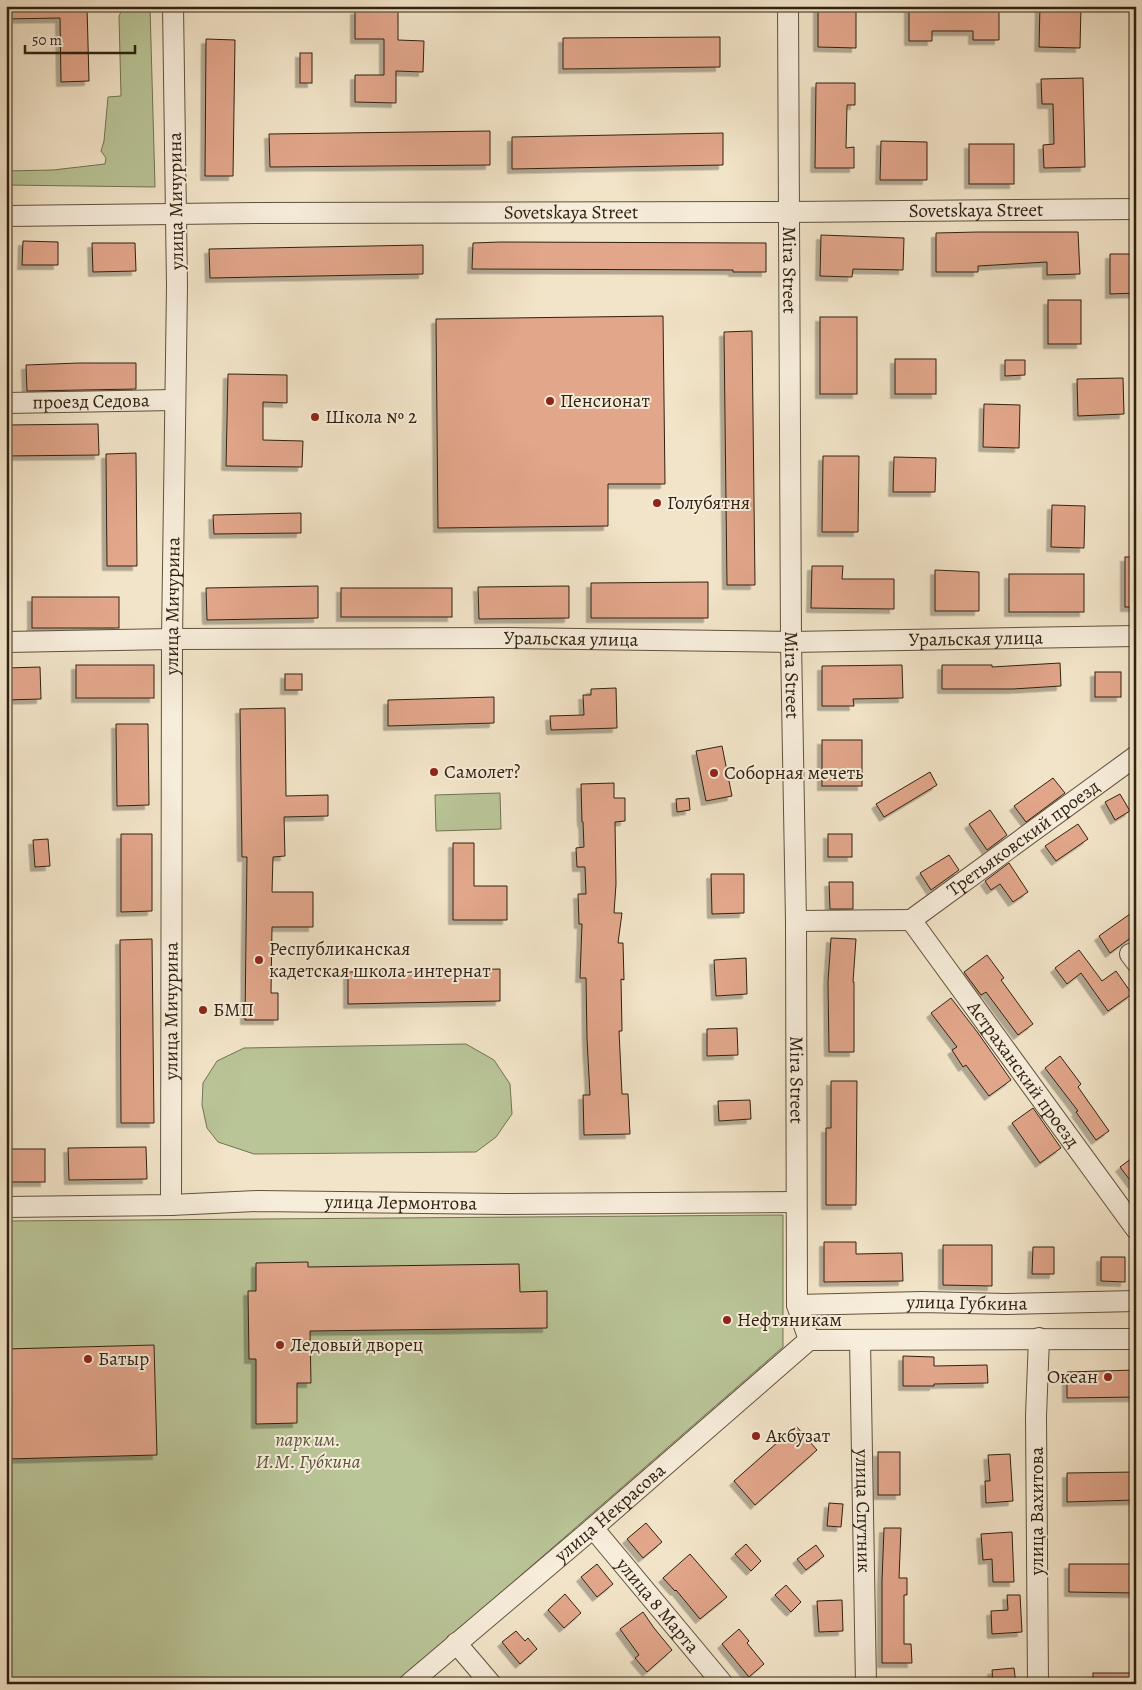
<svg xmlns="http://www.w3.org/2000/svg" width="1142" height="1690" viewBox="0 0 1142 1690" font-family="Alegreya,serif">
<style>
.green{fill:#b9c497;stroke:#747354}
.building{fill:#e2a68b;stroke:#302210;filter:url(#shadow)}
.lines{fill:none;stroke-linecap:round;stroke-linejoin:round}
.minor-casing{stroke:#60523e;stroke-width:22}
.minor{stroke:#f7eddb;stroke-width:20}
.poi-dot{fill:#8f2418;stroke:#f7eddb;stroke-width:2}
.labels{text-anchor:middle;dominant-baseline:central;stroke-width:4;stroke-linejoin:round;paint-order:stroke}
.street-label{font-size:19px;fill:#302210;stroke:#f7eddb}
.poi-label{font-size:19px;fill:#302210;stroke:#f7eddb;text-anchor:start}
.park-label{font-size:19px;font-style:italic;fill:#595338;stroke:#f7eddb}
</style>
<defs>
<filter id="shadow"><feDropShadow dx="-4.5" dy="4.5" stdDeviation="0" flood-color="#0004"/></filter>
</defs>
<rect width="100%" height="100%" fill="#f2e4c8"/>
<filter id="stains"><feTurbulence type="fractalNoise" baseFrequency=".004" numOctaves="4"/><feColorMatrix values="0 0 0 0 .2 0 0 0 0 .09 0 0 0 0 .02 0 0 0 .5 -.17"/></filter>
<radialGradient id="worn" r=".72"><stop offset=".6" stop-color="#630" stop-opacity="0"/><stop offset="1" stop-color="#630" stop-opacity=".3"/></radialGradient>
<g class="green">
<polygon points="150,7 155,187 6,185 6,171 53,170 105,164 106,158 101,151 104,141 108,97 121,96 119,16 122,10"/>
<polygon points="500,793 501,829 436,831 435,795"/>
<polygon points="466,1044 494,1060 510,1084 512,1114 496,1137 476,1152 254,1154 218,1142 207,1128 202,1105 203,1083 217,1061 244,1048"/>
<polygon points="783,1215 783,1347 396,1684 6,1684 6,1221"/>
</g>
<g class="building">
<polygon points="6,6 87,6 89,81 61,82 60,18 6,19"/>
<polygon points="383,6 398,6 398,40 424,41 423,72 396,71 396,103 355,102 355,75 384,75 384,39 355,39 355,10 383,10"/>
<polygon points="818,6 856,6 856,48 818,47"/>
<polygon points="909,6 999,6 999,40 973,40 973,31 932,31 932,41 909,41"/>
<polygon points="1040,6 1081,6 1080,48 1039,47"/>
<polygon points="720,37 720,67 563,69 563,38"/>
<polygon points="206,39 235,40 233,176 205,176"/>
<rect x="300" y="53" width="12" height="30"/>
<polygon points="1083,78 1085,167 1044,168 1043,145 1054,144 1053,104 1042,104 1041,79"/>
<polygon points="816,83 855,83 855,105 847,105 846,148 854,147 854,168 815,168"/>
<polygon points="490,131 490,165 270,167 269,134"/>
<polygon points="723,133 723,165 512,169 512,137"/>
<polygon points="881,141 927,142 927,180 880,180"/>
<rect x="969" y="144" width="45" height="40"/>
<polygon points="978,232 1078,232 1080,274 1047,275 1047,262 978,266 978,272 936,272 936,233"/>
<polygon points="821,235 904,238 903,270 853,269 852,277 820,276"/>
<polygon points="23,241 58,242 58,265 22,265"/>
<polygon points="500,242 766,243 766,272 733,272 733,270 472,269 473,243"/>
<polygon points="92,243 135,243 136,271 93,272"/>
<polygon points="423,245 423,274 210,278 209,249"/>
<polygon points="1110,254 1136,254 1136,293 1110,294"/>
<rect x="1048" y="300" width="33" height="44"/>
<polygon points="663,316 665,484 608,484 608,526 438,528 436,319"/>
<rect x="820" y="317" width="37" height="77"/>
<polygon points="752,331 755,585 727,585 724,332"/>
<rect x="895" y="359" width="41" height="35"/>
<polygon points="1005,360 1025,360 1025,375 1005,376"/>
<polygon points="79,363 136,363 136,389 27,391 26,365"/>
<polygon points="228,374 287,375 287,403 263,402 263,440 303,441 302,467 226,466"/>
<polygon points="1123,378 1124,414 1078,416 1077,379"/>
<polygon points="984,404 1020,405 1019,448 983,447"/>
<polygon points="98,424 99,455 6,456 6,425"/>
<polygon points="136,453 137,566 107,566 106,454"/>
<polygon points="823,456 859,456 858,532 822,532"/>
<polygon points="894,457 936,458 935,492 893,492"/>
<polygon points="1052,505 1085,506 1084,548 1051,547"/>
<polygon points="301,513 301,533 214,534 213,515"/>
<rect x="1125" y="557" width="11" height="50"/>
<polygon points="812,566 843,566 842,579 894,579 894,609 811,608"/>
<polygon points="935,570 979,572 979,611 935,611"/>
<rect x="1009" y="574" width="75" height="38"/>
<polygon points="708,582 708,618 591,618 591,583"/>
<polygon points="318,586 318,618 207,620 206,588"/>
<polygon points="569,586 569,618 479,619 478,587"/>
<rect x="341" y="588" width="111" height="29"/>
<rect x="32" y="597" width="87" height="31"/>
<polygon points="1060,663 1061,686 1013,689 942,689 942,665 992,665 992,667"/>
<rect x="76" y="665" width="78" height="33"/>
<polygon points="902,665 903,698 853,699 854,706 822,706 822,666"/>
<polygon points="40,667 41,699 6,700 6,668"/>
<rect x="1095" y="672" width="26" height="25"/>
<rect x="285" y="674" width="17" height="16"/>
<polygon points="616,688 617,728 551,730 550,716 584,715 583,695 591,695 591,689"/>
<polygon points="494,697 494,723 388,726 388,700"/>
<polygon points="285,708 286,796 328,795 328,816 284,817 285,856 273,857 272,892 313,892 313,927 272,927 271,993 278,993 278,1020 245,1020 247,857 242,857 240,709"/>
<polygon points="116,724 148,724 149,805 117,806"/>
<rect x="822" y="740" width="40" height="46"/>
<polygon points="722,746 732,796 706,801 696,751"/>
<polygon points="930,772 937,785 884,817 876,804"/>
<polygon points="1053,778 1065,793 1026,822 1014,806"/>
<polygon points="614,783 614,798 625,798 625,821 615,822 616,884 614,913 622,913 618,943 623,943 624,980 621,979 622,1031 619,1031 622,1094 628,1094 630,1134 584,1135 583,1095 590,1095 587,1039 586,978 580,978 582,924 579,924 578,894 586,894 585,867 577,867 576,848 584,847 583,822 582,822 581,784"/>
<polygon points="1120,794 1130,811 1115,820 1105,802"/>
<polygon points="689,798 690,810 677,812 676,799"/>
<polygon points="990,810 1007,835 987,850 969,824"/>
<polygon points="1078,824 1088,839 1056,861 1045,846"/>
<polygon points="121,834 152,834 152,911 121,912"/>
<rect x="828" y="834" width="24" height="23"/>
<polygon points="48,839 50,866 35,867 33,840"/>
<polygon points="453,843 474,843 474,886 507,886 507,920 453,920"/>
<polygon points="949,855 959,870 931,890 920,873"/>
<polygon points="1009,863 1028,892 1013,902 1000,884 991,890 985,881"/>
<polygon points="711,874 744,874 744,913 712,914"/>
<polygon points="829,882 853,882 853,909 830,909"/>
<polygon points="1130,914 1136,922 1136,934 1110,953 1099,936"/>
<polygon points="831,938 856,939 853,982 854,982 854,1052 829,1052 828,982"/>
<polygon points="152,939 154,1123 121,1123 120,940"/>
<polygon points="1079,950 1102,981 1116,971 1132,994 1108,1011 1081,973 1067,984 1055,968"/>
<polygon points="987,955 1004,978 1001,980 1033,1024 1018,1035 986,992 981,995 964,972"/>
<polygon points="746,958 747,994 716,996 714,960"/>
<polygon points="500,969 500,1001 348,1004 348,972"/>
<polygon points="951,998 978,1033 1011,1080 989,1096 966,1065 963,1067 952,1050 957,1047 931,1013"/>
<polygon points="737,1028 738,1055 707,1056 707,1029"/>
<polygon points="1060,1056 1081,1084 1078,1087 1109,1131 1096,1140 1076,1112 1078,1111 1045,1068"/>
<polygon points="831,1081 857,1081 856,1205 826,1205 826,1128 831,1128"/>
<polygon points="750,1100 751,1119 719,1121 718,1101"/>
<polygon points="1033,1108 1061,1148 1040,1163 1012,1123"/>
<polygon points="146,1147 147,1179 69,1180 68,1148"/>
<rect x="6" y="1149" width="39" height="33"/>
<polygon points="1136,1155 1136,1188 1120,1167"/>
<polygon points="824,1242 856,1242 856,1254 902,1253 903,1281 824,1282"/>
<polygon points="943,1245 992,1245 992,1286 943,1285"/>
<polygon points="1033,1247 1054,1247 1054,1274 1032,1274"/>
<polygon points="1101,1257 1125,1257 1125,1282 1101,1281"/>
<polygon points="308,1262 308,1267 519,1264 520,1292 547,1291 547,1328 310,1331 311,1383 297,1383 297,1423 256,1424 256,1359 249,1359 248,1291 256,1291 256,1263"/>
<polygon points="154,1345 157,1455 6,1459 6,1349"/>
<polygon points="903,1356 934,1357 934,1366 987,1365 988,1383 934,1384 934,1386 903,1386"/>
<polygon points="1136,1370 1136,1397 1067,1398 1067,1372"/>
<polygon points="796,1426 817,1450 755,1505 734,1481"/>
<rect x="878" y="1452" width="22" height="43"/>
<polygon points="1010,1454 1013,1501 986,1503 985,1481 990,1481 988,1455"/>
<polygon points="1136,1472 1136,1500 1067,1502 1067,1473"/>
<polygon points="829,1503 843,1504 841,1527 827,1526"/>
<polygon points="646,1523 662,1542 643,1558 627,1539"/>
<polygon points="884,1528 901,1528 899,1578 907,1578 907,1595 904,1595 904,1644 911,1644 912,1663 882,1663 882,1581"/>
<polygon points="1012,1532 1014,1582 993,1582 992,1559 983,1560 981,1534"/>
<polygon points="746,1544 761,1561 751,1571 735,1554"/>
<polygon points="816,1545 824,1556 806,1570 797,1559"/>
<polygon points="690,1554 727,1597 700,1619 676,1590 675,1591 663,1578"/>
<polygon points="597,1564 613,1584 597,1597 581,1577"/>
<polygon points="1069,1564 1136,1564 1136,1593 1069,1592"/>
<polygon points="786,1585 801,1602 791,1612 775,1595"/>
<polygon points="565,1594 581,1613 564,1628 548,1610"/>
<polygon points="1007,1595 1020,1595 1022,1632 992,1634 991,1611 1008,1610"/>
<polygon points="842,1600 843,1631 819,1632 817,1601"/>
<polygon points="643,1612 654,1628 672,1650 647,1672 635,1658 639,1655 620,1629"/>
<polygon points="739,1629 749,1641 747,1643 764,1664 749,1677 722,1644"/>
<polygon points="516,1631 525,1641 528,1638 537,1649 520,1664 502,1642"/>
<polygon points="1014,1668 1016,1684 993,1684 992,1670"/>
<rect x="1093" y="1673" width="43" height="11"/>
</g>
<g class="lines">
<g class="minor-casing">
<g id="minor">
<path id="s1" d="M788,6l3,636 5,279 1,384 12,35"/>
<path id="s2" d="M6,216l252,-3 531,-1 347,-3"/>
<path id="s3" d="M6,403l169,-3"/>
<path id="s4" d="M6,642l166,-3 335,-1 284,4 345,-6"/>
<path id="s5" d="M911,920l225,309"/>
<path id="s6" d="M911,920l225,-164"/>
<polyline points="796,921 911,920"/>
<polyline points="1130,954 1136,962"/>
<path id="s7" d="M171,1205l1,-566 5,-353 -4,-280"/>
<path id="s8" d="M6,1207l165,-2 87,-4 247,3 291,-2"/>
<path id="s9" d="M797,1305l125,-3 84,2 130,-3"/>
<polyline points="809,1340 1136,1339"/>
<path id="s10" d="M860,1340l6,344"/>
<path id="s11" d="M593,1528l130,156"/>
<polyline points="456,1643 491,1684"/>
<path id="s12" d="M409,1684l184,-156 216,-188"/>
<polyline points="1038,1684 1036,1416 1039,1338"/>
</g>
</g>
<use href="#minor" class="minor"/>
</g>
<g class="poi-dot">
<circle cx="550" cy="401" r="5"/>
<circle cx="315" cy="417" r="5"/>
<circle cx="657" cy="503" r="5"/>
<circle cx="434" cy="772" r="5"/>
<circle cx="714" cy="773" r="5"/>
<circle cx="259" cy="960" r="5"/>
<circle cx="203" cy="1010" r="5"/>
<circle cx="727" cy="1320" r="5"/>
<circle cx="280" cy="1345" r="5"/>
<circle cx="88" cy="1359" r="5"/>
<circle cx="1108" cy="1377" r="5"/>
<circle cx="756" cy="1436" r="5"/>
</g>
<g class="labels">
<g class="street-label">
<text transform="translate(176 201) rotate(-91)">улица Мичурина</text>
<text stroke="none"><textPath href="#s2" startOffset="970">Sovetskaya Street</textPath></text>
<text stroke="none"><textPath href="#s2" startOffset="565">Sovetskaya Street</textPath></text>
<text stroke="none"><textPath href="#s1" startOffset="264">Mira Street</textPath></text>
<text stroke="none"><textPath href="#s3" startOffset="85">проезд Седова</textPath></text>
<text stroke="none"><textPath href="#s7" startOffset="599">улица Мичурина</textPath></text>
<text stroke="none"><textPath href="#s4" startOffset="565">Уральская улица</textPath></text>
<text stroke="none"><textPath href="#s4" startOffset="970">Уральская улица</textPath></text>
<text stroke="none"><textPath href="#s1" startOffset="669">Mira Street</textPath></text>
<text stroke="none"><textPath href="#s6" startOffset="139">Третьяковский проезд</textPath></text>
<text stroke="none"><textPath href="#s7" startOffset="194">улица Мичурина</textPath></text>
<text stroke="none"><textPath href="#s5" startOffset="191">Астраханский проезд</textPath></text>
<text stroke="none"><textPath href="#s1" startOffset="1074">Mira Street</textPath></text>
<text stroke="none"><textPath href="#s8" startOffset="395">улица Лермонтова</textPath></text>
<text stroke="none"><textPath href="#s9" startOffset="170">улица Губкина</textPath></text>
<text transform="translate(1037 1511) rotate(-90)">улица Вахитова</text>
<text stroke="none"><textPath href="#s10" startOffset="171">улица Спутник</textPath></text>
<text stroke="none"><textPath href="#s12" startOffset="264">улица Некрасова</textPath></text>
<text stroke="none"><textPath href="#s11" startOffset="101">улица 8 Марта</textPath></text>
</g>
<g class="poi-label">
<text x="560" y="401">Пенсионат</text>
<text x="325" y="417">Школа № 2</text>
<text x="667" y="503">Голубятня</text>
<text x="444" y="772">Самолет?</text>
<text x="724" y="773">Соборная мечеть</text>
<text x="269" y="949">Республиканская<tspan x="269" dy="22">кадетская школа-интернат</tspan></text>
<text x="213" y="1010">БМП</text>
<text x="737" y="1320">Нефтяникам</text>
<text x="290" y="1345">Ледовый дворец</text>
<text x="98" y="1359">Батыр</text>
<text x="1098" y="1377" text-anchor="end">Океан</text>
<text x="766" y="1436">Акбузат</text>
</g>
<g class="park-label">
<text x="308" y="1440">парк им.<tspan x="308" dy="22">И.М. Губкина</tspan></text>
</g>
</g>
<rect width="1142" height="1690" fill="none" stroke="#f2e4c8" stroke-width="25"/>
<rect x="8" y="8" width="1127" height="1675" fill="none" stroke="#302210" stroke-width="2.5"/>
<rect x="12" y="12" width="1117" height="1665" fill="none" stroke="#302210"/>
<path d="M25 45v8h110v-8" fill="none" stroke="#302210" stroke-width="2.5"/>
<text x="32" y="45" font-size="15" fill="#302210" stroke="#f7eddb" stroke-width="4" paint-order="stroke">50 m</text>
<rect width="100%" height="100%" filter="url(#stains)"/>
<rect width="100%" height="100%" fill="url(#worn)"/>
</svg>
